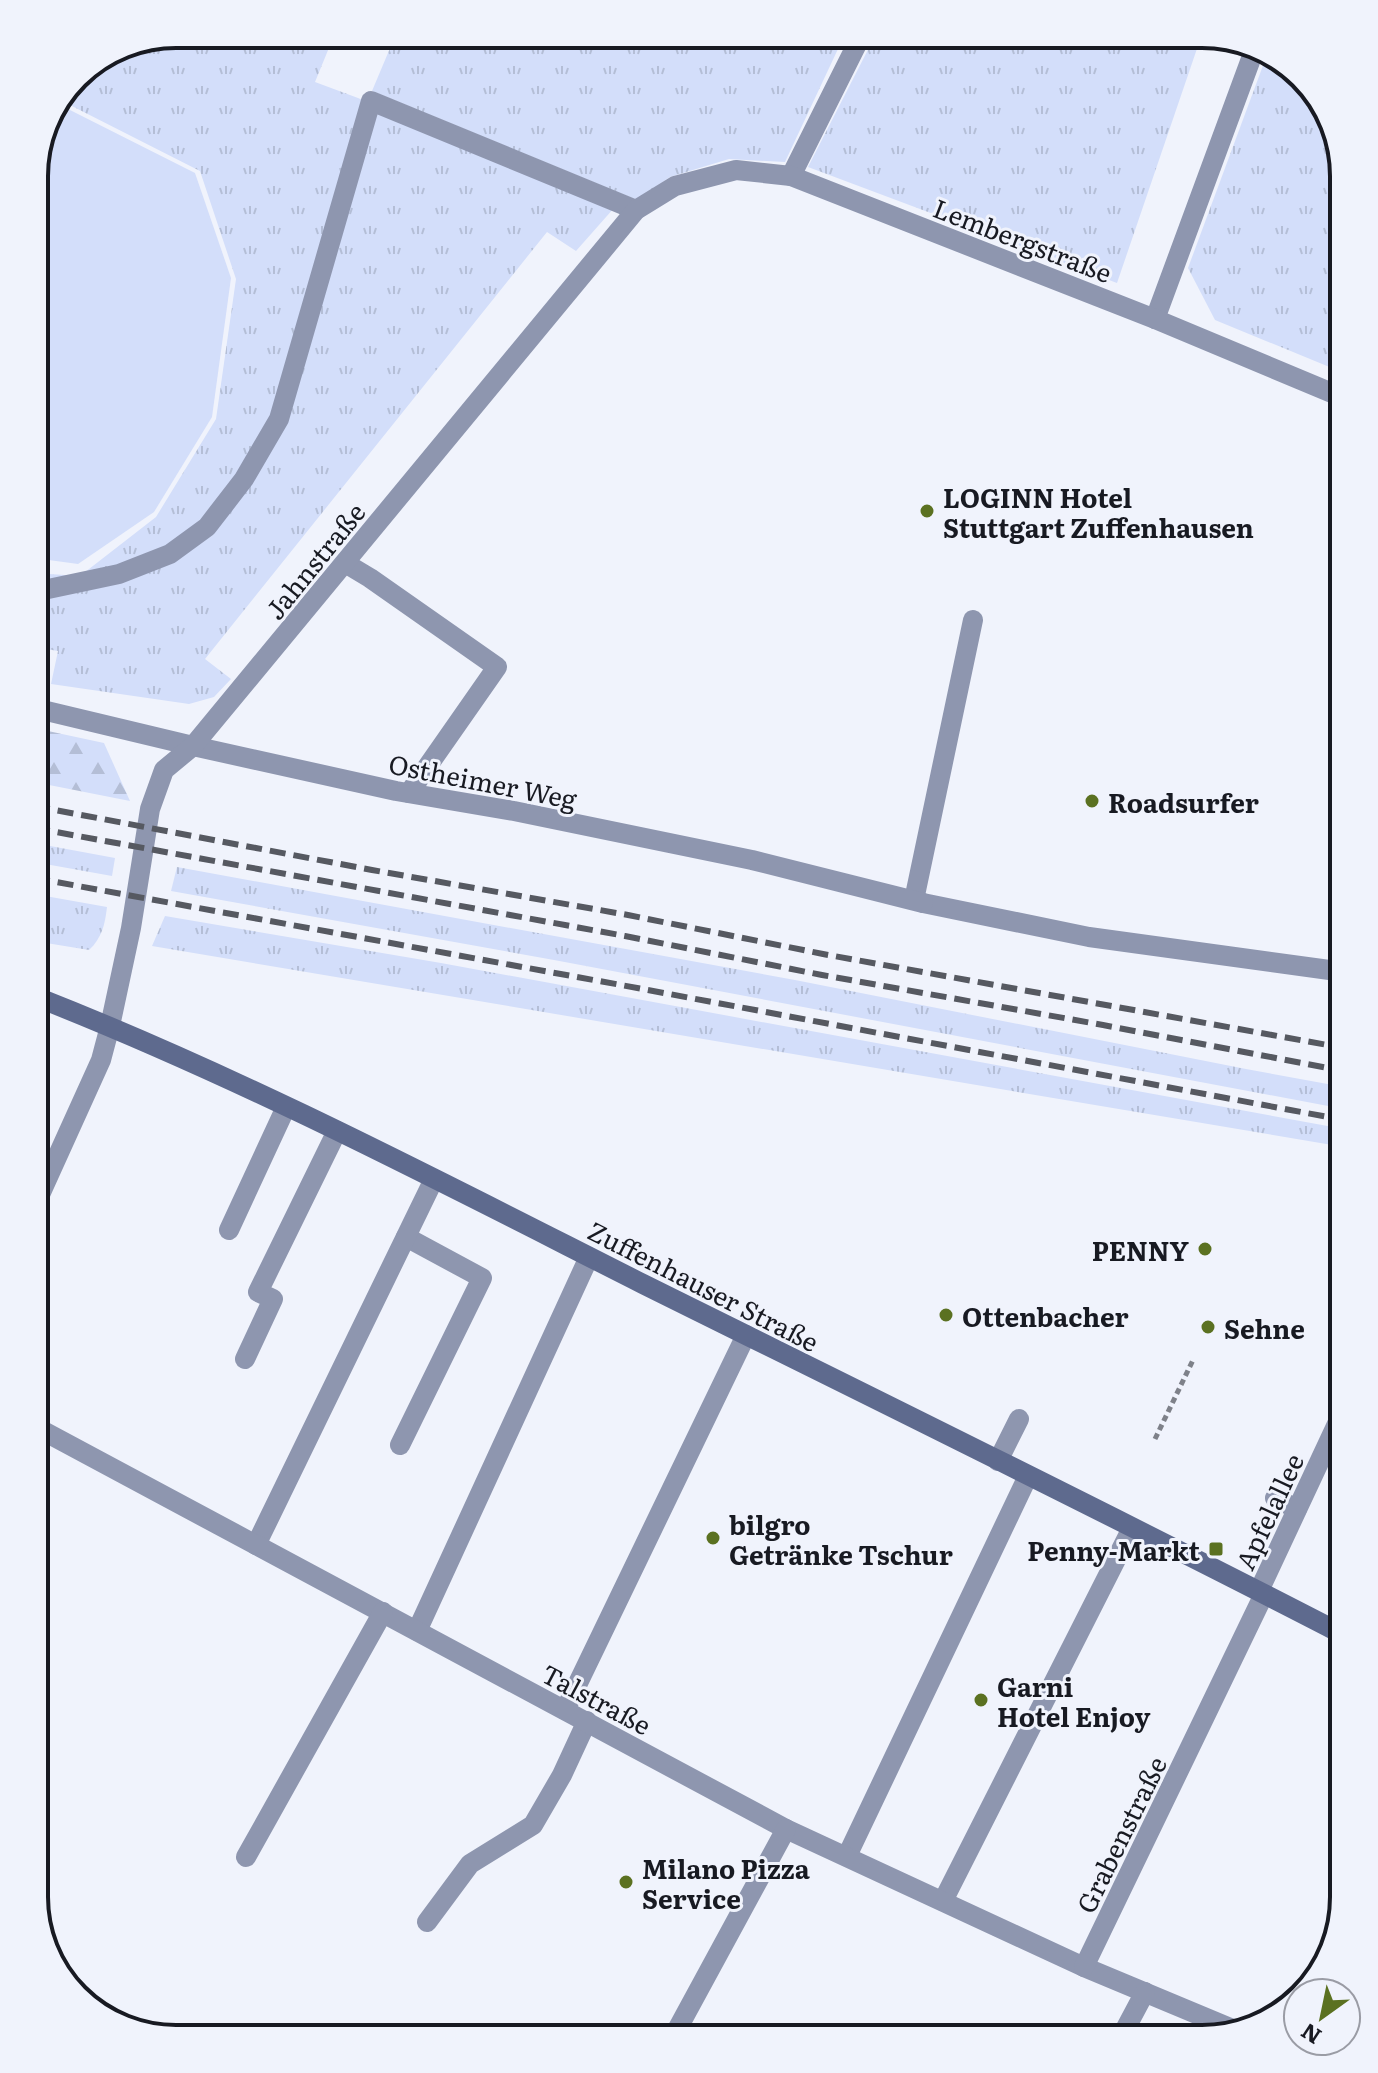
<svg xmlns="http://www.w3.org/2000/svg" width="1378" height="2073" viewBox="0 0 1378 2073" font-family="Literata,serif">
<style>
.grass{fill:url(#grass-tufts)}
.forest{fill:url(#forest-firs)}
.garden{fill:#d3defa}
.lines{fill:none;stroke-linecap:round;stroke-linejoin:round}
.path{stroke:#7e8189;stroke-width:5;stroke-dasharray:6 4;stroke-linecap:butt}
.service{stroke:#8e96af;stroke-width:20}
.minor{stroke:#8e96af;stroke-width:20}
.secondary{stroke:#5e6a8e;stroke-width:20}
.rail{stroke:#565961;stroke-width:6;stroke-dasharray:16 8;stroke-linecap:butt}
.poi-dot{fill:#5b7121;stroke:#f0f3fc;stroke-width:3}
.labels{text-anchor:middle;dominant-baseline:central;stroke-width:6;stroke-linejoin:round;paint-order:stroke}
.street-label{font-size:26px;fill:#181a22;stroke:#f0f3fc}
.poi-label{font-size:26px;font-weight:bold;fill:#181a22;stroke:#f0f3fc;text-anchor:start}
.rim{fill:none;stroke:#181a22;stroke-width:4}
</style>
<defs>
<pattern id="grass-tufts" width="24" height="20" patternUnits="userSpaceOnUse" patternTransform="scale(2)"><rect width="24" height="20" fill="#d3defa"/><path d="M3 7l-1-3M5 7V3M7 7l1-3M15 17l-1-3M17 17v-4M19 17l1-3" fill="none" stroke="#b4bed6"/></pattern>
<pattern id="forest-firs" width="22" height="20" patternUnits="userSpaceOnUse" patternTransform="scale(2)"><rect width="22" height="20" fill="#d3defa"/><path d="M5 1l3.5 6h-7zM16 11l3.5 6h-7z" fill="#b4bed6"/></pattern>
</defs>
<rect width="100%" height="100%" fill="#f0f3fc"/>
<g class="grass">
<polygon points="176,34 324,34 333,38 315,82 358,98 614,208 576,251 547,232 205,659 231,679 214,697 189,704 51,684 58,651 34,647 34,573 80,576 156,517 216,419 236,279 200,171 64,102 76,75 122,45"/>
<polygon points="396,34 845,34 785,162 729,159 670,177 637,200 372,91"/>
<polygon points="876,34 1202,34 1117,283 808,167"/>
<polygon points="1268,52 1273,53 1325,106 1344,176 1344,373 1215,320 1188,268"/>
<polygon points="34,843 115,858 112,876 34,862"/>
<polygon points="177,867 795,980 1246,1069 1344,1087 1344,1109 554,960 171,891"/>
<path d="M34,894l73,13c-2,17 -5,31 -18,43l-55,-9z"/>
<polygon points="165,916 441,963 1344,1129 1344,1147 152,946"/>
</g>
<polygon class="forest" points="34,728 104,743 130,801 34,782"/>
<polygon class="garden" points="62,106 195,173 231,278 212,417 154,512 78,564 34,558 34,167"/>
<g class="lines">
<polyline class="path" points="1155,1439 1194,1358"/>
<g class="service">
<polyline points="791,176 862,34"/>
<polyline points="1155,319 1255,48"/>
<polyline points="345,563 370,578 497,667 409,793"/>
<polyline points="34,592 119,574 170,554 207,527 244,479 279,419 371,101 636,210"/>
<polyline points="914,900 973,620"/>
<polyline points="923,903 1089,937 1344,972"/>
<polyline points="229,1230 286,1107"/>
<polyline points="1343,1264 1344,1262"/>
<polyline points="245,1359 273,1299 258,1292 337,1131"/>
<polyline points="400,1445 482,1278 406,1237"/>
<polyline points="998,1461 1019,1419"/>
<polyline points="1275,1498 1297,1509"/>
<polyline points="256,1545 434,1179"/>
<polyline points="417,1631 589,1257"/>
<polyline points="565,1710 746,1335"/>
<polyline points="847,1856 1028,1476"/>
<polyline points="943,1901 1132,1528"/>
<polyline points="427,1922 470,1864 533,1825 562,1775 587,1721"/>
</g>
<g class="minor">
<polyline points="34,708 193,746 396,791 514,811 752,860 923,903"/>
<polyline points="34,1208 101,1060 110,1026 131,928 150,809 164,770 193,746 636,210 675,186 736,170 791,176 1155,319 1344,398"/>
<polyline points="34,1426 786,1829 1084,1967 1235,2030"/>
<polyline points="1259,1591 1344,1409"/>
<polyline points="246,1857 383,1612"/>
<polyline points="1084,1967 1264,1594"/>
<polyline points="672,2039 786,1829"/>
<polyline points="1120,2039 1145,1992"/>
</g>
<path class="secondary" d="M34,996c209,82 409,187 609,288 234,116 469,231 701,351"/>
<g class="rail">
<polyline points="34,806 372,870 628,915 823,954 1344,1048"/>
<polyline points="34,828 625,936 822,975 1103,1025 1344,1071"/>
<polyline points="34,878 621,985 1344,1120"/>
</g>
</g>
<g class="poi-dot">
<circle cx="927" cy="511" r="8"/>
<circle cx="1092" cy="801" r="8"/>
<circle cx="1205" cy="1249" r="8"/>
<circle cx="946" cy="1315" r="8"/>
<circle cx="1208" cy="1327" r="8"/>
<circle cx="713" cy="1538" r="8"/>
<rect x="1208" y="1541" width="16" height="16" rx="4"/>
<circle cx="981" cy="1700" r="8"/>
<circle cx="626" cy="1882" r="8"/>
</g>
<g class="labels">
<g class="street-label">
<text transform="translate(1023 239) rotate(21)">Lembergstraße</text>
<text transform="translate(314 560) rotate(-51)">Jahnstraße</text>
<text transform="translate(483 780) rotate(11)">Ostheimer Weg</text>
<text transform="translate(704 1285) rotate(27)">Zuffenhauser Straße</text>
<text transform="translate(1268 1511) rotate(-65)">Apfelallee</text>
<text transform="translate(597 1698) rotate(28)">Talstraße</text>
<text transform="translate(1120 1834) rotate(-64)">Grabenstraße</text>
</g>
<g class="poi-label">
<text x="943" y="496">LOGINN Hotel<tspan x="943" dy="30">Stuttgart Zuffenhausen</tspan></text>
<text x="1108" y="801">Roadsurfer</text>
<text x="1189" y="1249" text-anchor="end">PENNY</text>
<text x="962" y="1315">Ottenbacher</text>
<text x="1224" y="1327">Sehne</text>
<text x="729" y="1523">bilgro<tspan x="729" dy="30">Getränke Tschur</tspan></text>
<text x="1200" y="1549" text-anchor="end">Penny-Markt</text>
<text x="997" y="1685">Garni<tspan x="997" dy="30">Hotel Enjoy</tspan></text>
<text x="642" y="1867">Milano Pizza<tspan x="642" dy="30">Service</tspan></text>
</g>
</g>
<path d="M0 0H1378V2073H0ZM176 48H1202A128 128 0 0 1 1330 176V1897A128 128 0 0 1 1202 2025H176A128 128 0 0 1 48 1897V176A128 128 0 0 1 176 48Z" fill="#f0f3fc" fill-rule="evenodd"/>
<path class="rim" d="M176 48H1202A128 128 0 0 1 1330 176V1897A128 128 0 0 1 1202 2025H176A128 128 0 0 1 48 1897V176A128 128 0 0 1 176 48Z"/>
<g transform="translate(1322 2017) rotate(213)"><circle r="38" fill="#f0f3fc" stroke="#9a9ca5" stroke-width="2"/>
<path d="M0-6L14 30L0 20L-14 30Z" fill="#5b7121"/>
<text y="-12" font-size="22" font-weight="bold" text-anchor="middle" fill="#181a22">N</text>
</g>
</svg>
